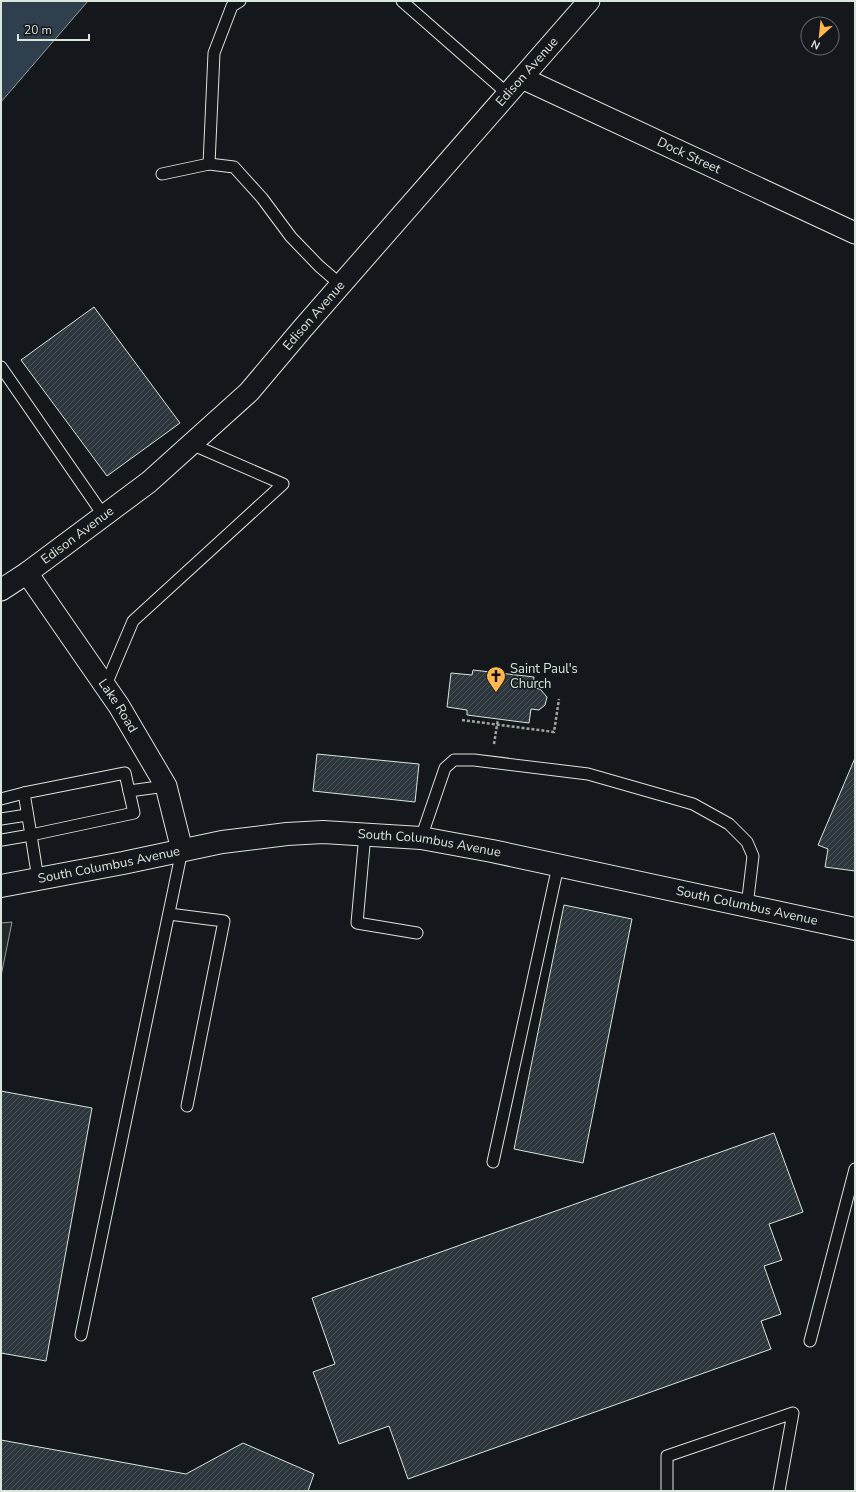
<svg xmlns="http://www.w3.org/2000/svg" width="856" height="1492" viewBox="0 0 856 1492" font-family="'Nunito Sans',sans-serif">
<style>
.parking{fill:#24282b;stroke:#939e99}
.water{fill:#2f3f4d;stroke:#939e99}
.building{fill:url(#building-hatch);stroke:#d8e6dc}
.lines{fill:none;stroke-linecap:round;stroke-linejoin:round}
.service-casing{stroke:#d8e6dc;stroke-width:13}
.minor-casing{stroke:#d8e6dc;stroke-width:23}
.primary-casing{stroke:#d8e6dc;stroke-width:24}
.path{stroke:#9da8a2;stroke-width:2.5;stroke-dasharray:3 2;stroke-linecap:butt}
.service{stroke:#14181c;stroke-width:11}
.minor{stroke:#14181c;stroke-width:21}
.primary{stroke:#14181c;stroke-width:22}
.labels{text-anchor:middle;dominant-baseline:central;stroke-width:3;stroke-linejoin:round;paint-order:stroke}
.street-label{font-size:13px;fill:#d8e6dc;stroke:#14181c}
.poi-label{font-size:13px;fill:#d8e6dc;stroke:#14181c;text-anchor:start}
</style>
<defs>
<pattern id="building-hatch" width="6" height="6" patternUnits="userSpaceOnUse"><rect width="6" height="6" fill="#2c363c"/><path d="M-1 1l2-2M0 6l6-6M5 7l2-2" fill="none" stroke="#4a5358"/></pattern>
</defs>
<rect width="100%" height="100%" fill="#14181c"/>
<polygon class="parking" points="12,922 1,976 1,923"/>
<polygon class="water" points="1,1 88,1 1,102"/>
<g class="building">
<polygon points="94,307 180,423 107,476 21,360"/>
<polygon points="473,670 534,677 533,688 540,689 547,697 545,705 539,710 531,709 529,723 467,715 467,710 447,707 451,673 472,675"/>
<polygon points="317,754 419,764 415,802 313,791"/>
<polygon points="855,758 855,871 825,867 828,849 818,845"/>
<polygon points="564,905 632,919 583,1163 514,1149"/>
<polygon points="1,1091 92,1108 46,1361 1,1353"/>
<polygon points="774,1133 803,1212 769,1224 782,1260 764,1266 781,1314 761,1321 771,1349 408,1479 389,1426 339,1444 313,1372 335,1364 312,1298"/>
<polygon points="1,1440 186,1474 243,1443 314,1474 308,1491 1,1491"/>
</g>
<g class="lines">
<g class="service-casing">
<g id="service">
<polyline points="402,1 508,94"/>
<polyline points="209,164 214,53 232,6 240,1"/>
<polyline points="162,174 209,164 234,167 262,198 291,237 319,266 341,285"/>
<polyline points="1,367 104,516"/>
<polyline points="105,687 133,621 283,484 191,444"/>
<polyline points="1,799 24,793"/>
<polyline points="1,819 27,815"/>
<polyline points="365,834 357,923 417,933"/>
<polyline points="421,838 445,768 454,760 474,760 588,774 693,804 729,824 747,842 753,856 747,906"/>
<polyline points="2,840 31,835 24,793 125,773 129,791"/>
<polyline points="38,879 31,835 134,813 129,791 166,786"/>
<polyline points="169,914 224,921 187,1106"/>
<polyline points="493,1162 558,866"/>
<polyline points="81,1335 182,850"/>
<polyline points="810,1341 855,1169"/>
<polyline points="667,1491 667,1456 793,1413 779,1491"/>
</g>
</g>
<g class="minor-casing">
<g id="minor">
<path id="s1" d="M522,78l333,155"/>
<path id="s2" d="M27,573l92,133 47,80 16,64"/>
<path id="s3" d="M1,590l26,-17 122,-91 100,-90 54,-64 286,-327"/>
</g>
</g>
<g class="primary-casing">
<g id="primary">
<path id="s4" d="M1,886l122,-23 99,-21 65,-8 36,-2 98,6 71,13 363,78"/>
</g>
</g>
<g class="path">
<polyline points="462,720 554,732 559,699"/>
<polyline points="494,744 498,719"/>
</g>
<use href="#service" class="service"/>
<use href="#minor" class="minor"/>
<use href="#primary" class="primary"/>
</g>
<defs>
<g id="church-pin" transform="scale(1)"><path d="M0 17L-7.5 6A9.5 9.5 0 1 1 7.5 6Z" fill="#ffb74d" stroke="#14181c"/><path d="M-1.2-6h2.4v3.5h3.3v2.4h-3.3V6h-2.4V-.1h-3.3v-2.4h3.3Z" fill="#111"/></g>
</defs>
<g fill-rule="evenodd">
<use href="#church-pin" x="496" y="676"/>
</g>
<g class="labels">
<g class="street-label">
<text stroke="none"><textPath href="#s3" startOffset="742">Edison Avenue</textPath></text>
<text stroke="none"><textPath href="#s1" startOffset="184">Dock Street</textPath></text>
<text stroke="none"><textPath href="#s3" startOffset="418">Edison Avenue</textPath></text>
<text stroke="none"><textPath href="#s3" startOffset="94">Edison Avenue</textPath></text>
<text stroke="none"><textPath href="#s2" startOffset="161">Lake Road</textPath></text>
<text stroke="none"><textPath href="#s4" startOffset="434">South Columbus Avenue</textPath></text>
<text stroke="none"><textPath href="#s4" startOffset="110">South Columbus Avenue</textPath></text>
<text stroke="none"><textPath href="#s4" startOffset="758">South Columbus Avenue</textPath></text>
</g>
<g class="poi-label">
<text x="510" y="669">Saint Paul's<tspan x="510" dy="15">Church</tspan></text>
</g>
</g>
<rect width="856" height="1492" fill="none" stroke="#d8e6dc" stroke-width="4"/>
<g transform="translate(820 36) rotate(207)"><circle r="19" fill="#14181c" stroke="#626a69"/>
<path d="M0-3L7 15L0 10L-7 15Z" fill="#ffb74d"/>
<text y="-6" font-size="11" font-weight="bold" text-anchor="middle" fill="#d8e6dc">N</text>
</g>
<path d="M18 34v6h71v-6" fill="none" stroke="#d8e6dc" stroke-width="2"/>
<text x="24" y="34" font-size="12" fill="#d8e6dc" stroke="#14181c" stroke-width="3" paint-order="stroke">20 m</text>
</svg>
